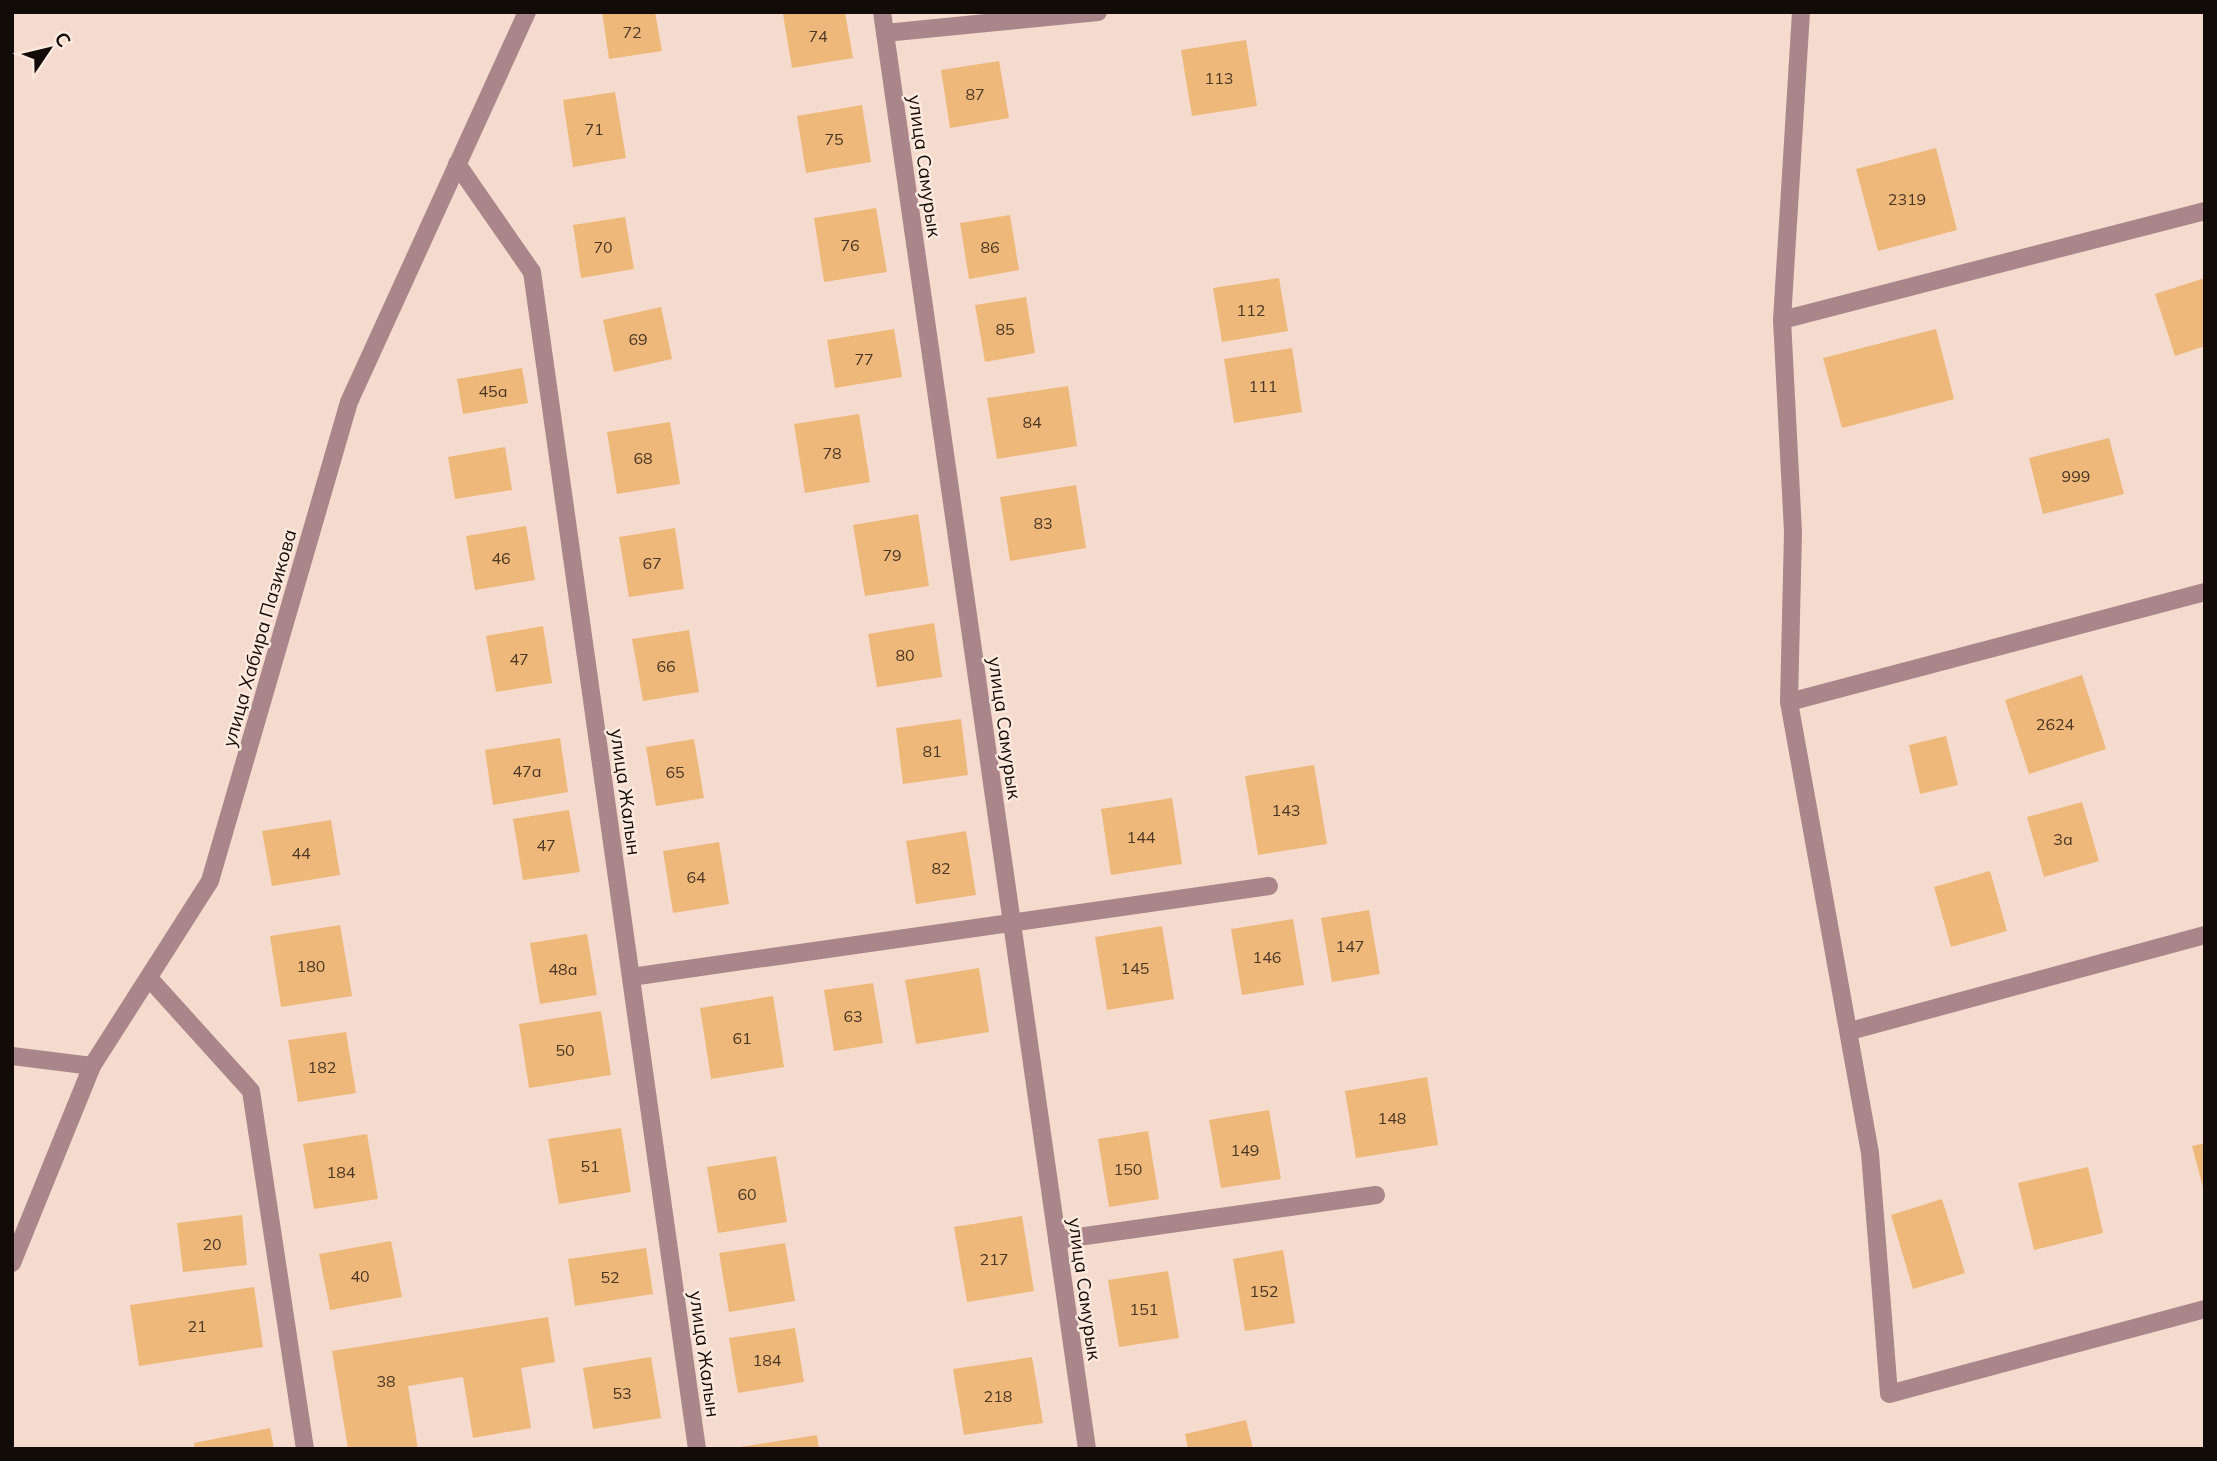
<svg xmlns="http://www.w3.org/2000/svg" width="2217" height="1461" viewBox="0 0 2217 1461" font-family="Mulish,sans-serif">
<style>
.building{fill:#efb87b}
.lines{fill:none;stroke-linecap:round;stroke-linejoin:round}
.minor{stroke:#aa868b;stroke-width:18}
.tertiary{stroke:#aa868b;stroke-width:18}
.labels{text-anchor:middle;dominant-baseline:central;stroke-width:5;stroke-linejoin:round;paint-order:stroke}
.number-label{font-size:16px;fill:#4a3624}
.street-label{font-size:19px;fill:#130b07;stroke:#fee9de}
</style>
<rect width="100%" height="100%" fill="#f4dbce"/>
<g class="building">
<polygon points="602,12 655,12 662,51 609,59"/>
<polygon points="794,12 845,12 853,58 792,68 783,14"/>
<polygon points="1246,40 1257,106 1192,116 1181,50"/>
<polygon points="999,61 1009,118 950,128 941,70"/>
<polygon points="615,92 626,158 573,167 563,100"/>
<polygon points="862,105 871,162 806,173 797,116"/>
<polygon points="1936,148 1957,230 1878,251 1856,169"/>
<polygon points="876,208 887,272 824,282 814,218"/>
<polygon points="1010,215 1019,270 969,279 960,223"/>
<polygon points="625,217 634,269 581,278 573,225"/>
<polygon points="1279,278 1288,331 1222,342 1213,288"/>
<polygon points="2205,278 2205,346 2175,356 2155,294"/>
<polygon points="1026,297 1035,353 985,362 975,305"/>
<polygon points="661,307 672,359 614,372 603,320"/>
<polygon points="894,329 902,377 835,388 827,340"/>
<polygon points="1936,329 1954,399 1842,428 1823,358"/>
<polygon points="1292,348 1302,412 1234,423 1224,359"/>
<polygon points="522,368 528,403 463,414 457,379"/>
<polygon points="1068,386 1077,446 997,459 987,398"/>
<polygon points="859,414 870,482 805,493 794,424"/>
<polygon points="670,422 680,484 617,494 607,432"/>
<polygon points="2109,438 2124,494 2043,514 2029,458"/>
<polygon points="505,447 512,490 455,499 448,457"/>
<polygon points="1076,485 1086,548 1010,561 1000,497"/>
<polygon points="918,514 929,586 865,596 853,525"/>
<polygon points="526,526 535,580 475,590 466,536"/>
<polygon points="675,528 684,589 629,597 619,537"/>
<polygon points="934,623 942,677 877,687 868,634"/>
<polygon points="543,626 552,683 496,692 486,636"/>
<polygon points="689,630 699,692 643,701 632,639"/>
<polygon points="2082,675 2106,749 2029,774 2005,700"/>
<polygon points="961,719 968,775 903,784 896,728"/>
<polygon points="1946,736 1958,785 1920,794 1909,745"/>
<polygon points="560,738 568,792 493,805 485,750"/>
<polygon points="694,739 704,798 656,806 646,747"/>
<polygon points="1314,765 1327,844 1258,855 1245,776"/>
<polygon points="1172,798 1182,864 1111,875 1101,809"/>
<polygon points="2082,802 2099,861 2044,877 2027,817"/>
<polygon points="569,810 580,872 523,880 513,819"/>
<polygon points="331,820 340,875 272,886 262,831"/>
<polygon points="966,831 976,895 916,904 906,841"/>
<polygon points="719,842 729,904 673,913 663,851"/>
<polygon points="1990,871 2007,931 1951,947 1934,887"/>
<polygon points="1369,910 1380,974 1332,982 1321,918"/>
<polygon points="1293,919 1304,985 1242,995 1231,929"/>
<polygon points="340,925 352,996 281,1007 270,936"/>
<polygon points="1162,926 1174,999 1107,1010 1095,937"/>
<polygon points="587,934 597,995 540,1004 530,943"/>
<polygon points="979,968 989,1032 916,1044 905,980"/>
<polygon points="873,983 883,1043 834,1051 824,990"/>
<polygon points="773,996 784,1067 711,1079 700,1008"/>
<polygon points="601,1011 611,1075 529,1088 519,1024"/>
<polygon points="346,1032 356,1093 298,1102 288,1040"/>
<polygon points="1427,1077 1438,1145 1356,1158 1345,1091"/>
<polygon points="1269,1110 1281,1179 1221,1188 1209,1120"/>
<polygon points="621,1128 631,1192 559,1204 548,1139"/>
<polygon points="1148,1131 1159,1199 1109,1207 1098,1139"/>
<polygon points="367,1134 378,1199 314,1209 303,1144"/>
<polygon points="2205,1143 2205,1191 2204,1191 2192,1146"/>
<polygon points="776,1156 787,1222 718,1233 707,1167"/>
<polygon points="2088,1167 2103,1233 2034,1250 2018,1183"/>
<polygon points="1942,1199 1965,1273 1913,1289 1891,1215"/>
<polygon points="242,1215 247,1265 183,1272 177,1223"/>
<polygon points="1022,1216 1034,1291 967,1302 954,1227"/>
<polygon points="391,1241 402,1297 330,1310 319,1254"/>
<polygon points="785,1243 795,1301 729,1312 719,1253"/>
<polygon points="646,1248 653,1294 575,1306 568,1259"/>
<polygon points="1283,1250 1295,1323 1245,1331 1233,1259"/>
<polygon points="1168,1271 1179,1338 1119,1347 1108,1280"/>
<polygon points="254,1287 263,1347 139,1366 130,1305"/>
<polygon points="548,1317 555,1362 521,1368 531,1428 473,1438 463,1377 408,1386 418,1449 348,1449 332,1351"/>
<polygon points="795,1328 804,1382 738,1393 729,1338"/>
<polygon points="651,1357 661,1418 593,1429 583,1368"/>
<polygon points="1032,1357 1043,1423 964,1435 953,1369"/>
<polygon points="1246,1420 1253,1449 1188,1449 1185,1434"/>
<polygon points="270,1428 274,1449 195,1449 194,1443"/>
<polygon points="817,1435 819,1449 741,1449 740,1447"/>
</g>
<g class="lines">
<g class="minor">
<polyline points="882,12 1087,1449"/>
<polyline points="1801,12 1782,320 1793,532 1789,702 1870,1153 1889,1394 2205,1309"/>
<polyline points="885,33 1098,12"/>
<polyline points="457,164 532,272 697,1449"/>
<polyline points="1782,320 2205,211"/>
<polyline points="1789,702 2205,592"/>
<polyline points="631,977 1269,886"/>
<polyline points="149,978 251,1091 305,1449"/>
<polyline points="1850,1031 2205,935"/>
<polyline points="1057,1240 1376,1195"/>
<polyline points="12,1263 92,1066 210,881 349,402 527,12"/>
</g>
<polyline class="tertiary" points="12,1056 92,1066"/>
</g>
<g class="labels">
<g class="number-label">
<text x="632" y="32">72</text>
<text x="818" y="36">74</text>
<text x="1219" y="78">113</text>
<text x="975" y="94">87</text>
<text x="594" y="129">71</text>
<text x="834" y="139">75</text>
<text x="1907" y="199">2319</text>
<text x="850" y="245">76</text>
<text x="603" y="247">70</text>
<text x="990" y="247">86</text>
<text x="1251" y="310">112</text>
<text x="1005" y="329">85</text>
<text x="638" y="339">69</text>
<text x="864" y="359">77</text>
<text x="1263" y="386">111</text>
<text x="493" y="391">45а</text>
<text x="1032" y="422">84</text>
<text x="832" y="453">78</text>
<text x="643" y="458">68</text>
<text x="2076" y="476">999</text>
<text x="1043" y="523">83</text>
<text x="892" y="555">79</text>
<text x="501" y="558">46</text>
<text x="652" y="563">67</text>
<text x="905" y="655">80</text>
<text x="519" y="659">47</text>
<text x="666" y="666">66</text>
<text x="2055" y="724">2624</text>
<text x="932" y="751">81</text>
<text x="527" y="771">47а</text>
<text x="675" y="772">65</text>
<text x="1286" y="810">143</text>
<text x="1141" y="837">144</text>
<text x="2063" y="839">3а</text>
<text x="546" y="845">47</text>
<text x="301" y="853">44</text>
<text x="941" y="868">82</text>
<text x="696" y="877">64</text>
<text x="1350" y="946">147</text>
<text x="1267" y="957">146</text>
<text x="311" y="966">180</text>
<text x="1135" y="968">145</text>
<text x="563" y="969">48а</text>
<text x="853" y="1016">63</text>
<text x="742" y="1038">61</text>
<text x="565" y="1050">50</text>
<text x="322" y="1067">182</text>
<text x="1392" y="1118">148</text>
<text x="1245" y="1150">149</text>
<text x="590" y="1166">51</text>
<text x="1128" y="1169">150</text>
<text x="341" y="1172">184</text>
<text x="747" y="1194">60</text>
<text x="212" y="1244">20</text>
<text x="994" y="1259">217</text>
<text x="360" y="1276">40</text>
<text x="610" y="1277">52</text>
<text x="1264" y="1291">152</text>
<text x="1144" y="1309">151</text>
<text x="197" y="1326">21</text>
<text x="767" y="1360">184</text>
<text x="386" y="1381">38</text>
<text x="622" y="1393">53</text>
<text x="998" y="1396">218</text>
</g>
<g class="street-label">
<text transform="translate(925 166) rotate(82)">улица Самурык</text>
<text transform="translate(259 638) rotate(-74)">улица Хабира Пазикова</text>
<text transform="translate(1005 728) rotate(82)">улица Самурык</text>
<text transform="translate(626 792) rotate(82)">улица Жалын</text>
<text transform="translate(1085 1289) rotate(82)">улица Самурык</text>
<text transform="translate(705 1354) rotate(82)">улица Жалын</text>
</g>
</g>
<rect width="2217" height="1461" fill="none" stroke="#130b07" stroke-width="28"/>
<g transform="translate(49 49) rotate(55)" stroke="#fee9de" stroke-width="5" paint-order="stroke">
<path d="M0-5L12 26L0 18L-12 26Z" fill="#130b07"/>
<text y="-10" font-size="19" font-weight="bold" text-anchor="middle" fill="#130b07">С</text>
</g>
</svg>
